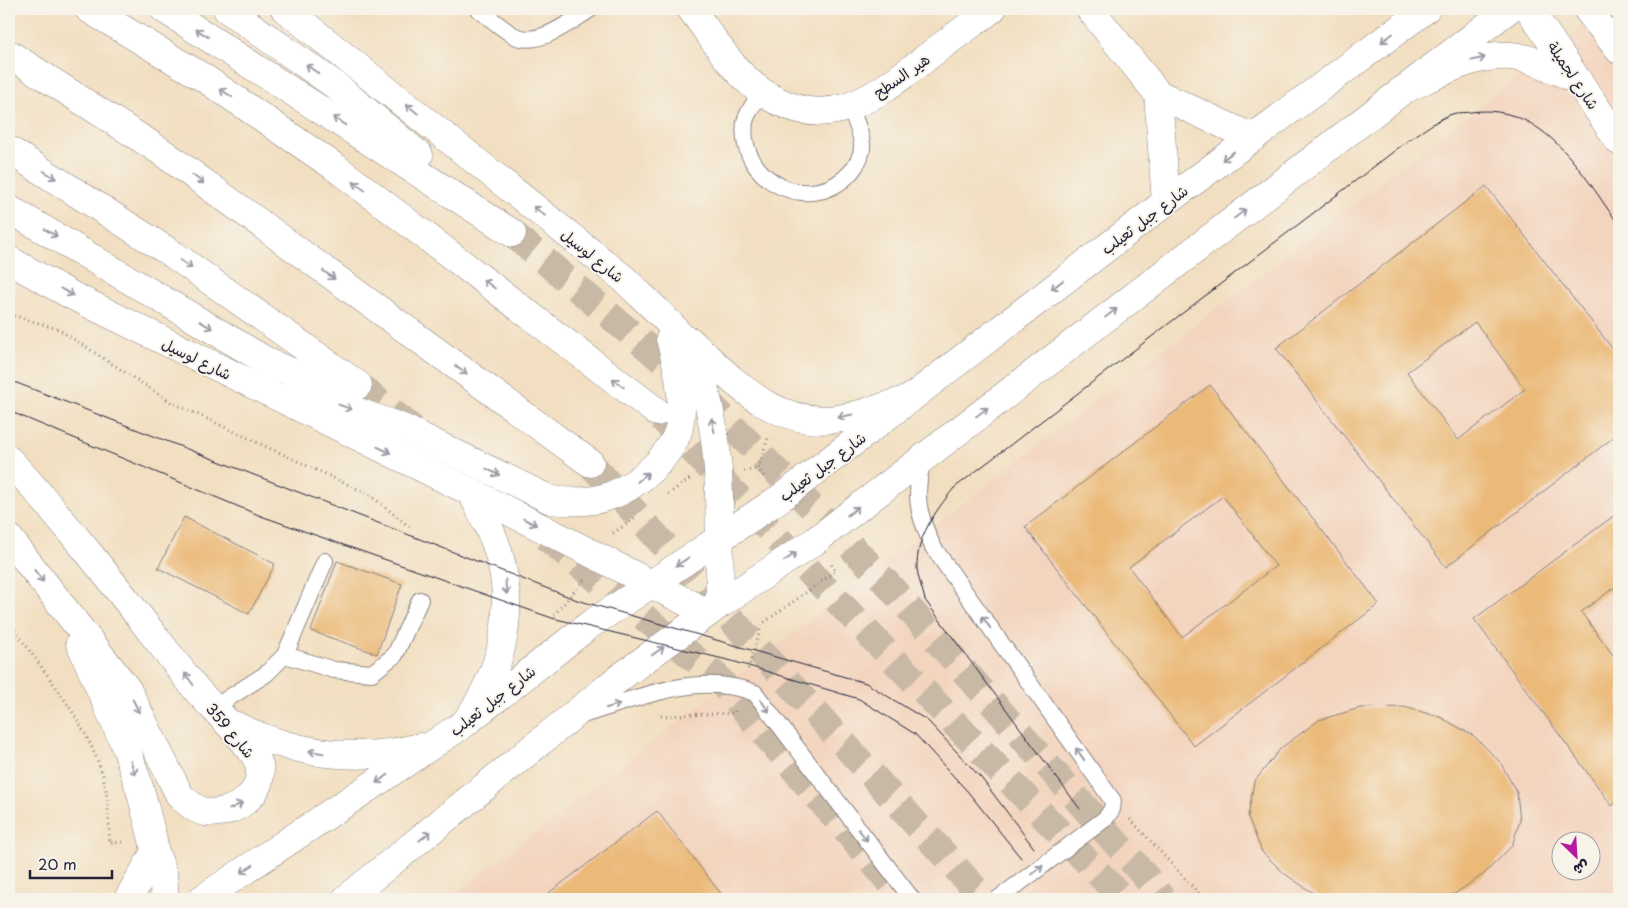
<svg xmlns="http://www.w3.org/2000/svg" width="1628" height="908" viewBox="0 0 1628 908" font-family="'Playpen Sans','Playpen Sans Arabic',sans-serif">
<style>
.built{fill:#f3d4be;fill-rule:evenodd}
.building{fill:#ebba79;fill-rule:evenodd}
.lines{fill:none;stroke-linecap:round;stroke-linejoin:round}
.highway-tunnel{stroke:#c8b9a6;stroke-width:28;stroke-dasharray:28 14;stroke-linecap:butt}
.lane-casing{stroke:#8a807e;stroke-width:18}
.street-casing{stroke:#8a807e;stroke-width:29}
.secondary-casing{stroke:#8a807e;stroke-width:29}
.highway-casing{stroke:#8a807e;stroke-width:29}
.path{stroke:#8a807e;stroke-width:3;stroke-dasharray:1 4;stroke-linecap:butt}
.lane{stroke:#fff;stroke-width:16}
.street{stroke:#fff;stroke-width:28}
.secondary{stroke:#fff;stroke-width:28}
.highway{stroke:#fff;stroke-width:28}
.tram{stroke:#22223b;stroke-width:1}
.oneway{stroke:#9c9ca7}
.labels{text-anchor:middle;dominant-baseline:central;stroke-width:4;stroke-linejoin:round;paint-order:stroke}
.street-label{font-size:15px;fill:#22223b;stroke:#f7f3e8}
</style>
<rect width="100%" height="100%" fill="#f7f3e8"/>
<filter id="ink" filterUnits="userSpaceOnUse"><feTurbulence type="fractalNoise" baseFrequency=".02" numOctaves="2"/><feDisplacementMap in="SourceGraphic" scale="10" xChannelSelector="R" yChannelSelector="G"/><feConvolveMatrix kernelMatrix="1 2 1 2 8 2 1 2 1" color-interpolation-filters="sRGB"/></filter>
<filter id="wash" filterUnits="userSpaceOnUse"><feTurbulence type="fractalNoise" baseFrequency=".0096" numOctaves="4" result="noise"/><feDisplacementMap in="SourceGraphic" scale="20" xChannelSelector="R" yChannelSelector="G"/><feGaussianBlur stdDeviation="1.12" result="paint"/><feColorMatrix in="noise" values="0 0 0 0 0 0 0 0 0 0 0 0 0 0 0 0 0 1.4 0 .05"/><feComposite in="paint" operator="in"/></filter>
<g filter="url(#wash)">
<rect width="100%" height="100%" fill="#f2dfc1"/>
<path class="built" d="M1606,9h13v890h-1171zM1560,840h30v30h-30z"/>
<g id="blocks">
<g class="building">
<path d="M1486,186l133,171v76l-173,134 -170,-219zM1475,322l50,67 -67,51 -51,-68z"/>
<path d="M1210,385l169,219 -185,142 -169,-219zM1223,496l53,70 -94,71 -53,-70z"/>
<polygon points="1619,512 1619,584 1581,612 1619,663 1619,800 1612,806 1474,619"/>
<polygon points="184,517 275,564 249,614 158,568"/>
<polygon points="337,561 402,584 377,654 311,631"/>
<polygon points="1404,707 1440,717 1474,736 1500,762 1517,793 1520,820 1512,846 1484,874 1450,897 1442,899 1327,899 1319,897 1285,874 1262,852 1248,817 1254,782 1281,748 1319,720 1360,708"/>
<polygon points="657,811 725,899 541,899"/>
</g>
</g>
</g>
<g filter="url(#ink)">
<use href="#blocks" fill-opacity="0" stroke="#8a807e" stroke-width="1"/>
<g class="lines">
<g class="highway-tunnel">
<polyline points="512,233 686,380 884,580 1145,876 1163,899"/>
<polyline points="358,385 414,430"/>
<polyline points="662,418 1123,899"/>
<polyline points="590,463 984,899"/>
<polyline points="546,537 716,676 904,899"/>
</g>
<g class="lane-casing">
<g id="lane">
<path d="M478,9c11,8 23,19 35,26 24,14 58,-14 78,-26"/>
<path d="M761,92c-5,9 -14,20 -16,30 -8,59 66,95 106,50 6,-7 12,-19 11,-28 -1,-12 -8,-26 -12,-37"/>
<path d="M923,458c-9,38 -6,54 10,89l180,254 -1,8 -6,9 -108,81"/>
<polyline points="285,655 334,670 372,673 395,655 420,600"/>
<polyline points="213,708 266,674 285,655 325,561"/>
<path d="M583,715c55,-17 115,-44 172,-22l157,206"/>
</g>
</g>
<g class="street-casing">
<g id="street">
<path d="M691,9c21,27 42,64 71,83 65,43 108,8 160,-31 23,-18 47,-35 70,-52"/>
<polyline points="1090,9 1158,94 1253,138"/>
<polyline points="1158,94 1166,202"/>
<path d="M9,460c67,73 126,152 187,229 14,17 59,58 63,76 7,29 -27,52 -54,47 -10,-2 -18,-10 -25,-16l-53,-107 -118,-151"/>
<polyline points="80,643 127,750 141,793 153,840 155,852 128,899"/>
<path d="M234,725c58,29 123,38 186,22"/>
<polyline points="155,852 163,874 165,899"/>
<polyline points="202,899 465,723 588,626 782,497 1166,202 1426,9"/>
<polyline points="346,899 618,679 720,604 815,541 1509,9"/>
</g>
</g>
<g class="secondary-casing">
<g id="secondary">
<path d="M285,9l339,270c22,22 48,43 65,69 8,11 11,27 15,39 21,71 14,144 16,217"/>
<polyline points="1529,9 1619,141"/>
<polyline points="1587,9 1619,50"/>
<polyline points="1414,18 1418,9"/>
<path d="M1401,91c34,-15 71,-38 110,-35 23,2 45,14 66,24"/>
<polyline points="9,260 71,295 471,492 708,613"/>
<path d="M690,341c45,41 85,89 153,77 22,-4 45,-13 66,-19"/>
<path d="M296,389l109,40 146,71c45,6 74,-4 106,-36 8,-9 19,-23 22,-36 6,-31 -1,-59 -9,-89"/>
<path d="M465,723c37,-51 52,-110 33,-172 -6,-20 -17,-40 -27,-59"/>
</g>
</g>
<g class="highway-casing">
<g id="highway">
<polyline points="89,9 204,78 335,167 657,412"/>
<polyline points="164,9 512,233"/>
<polyline points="227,9 335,85 419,155"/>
<polyline points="9,54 159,150 590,463"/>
<polyline points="9,150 174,255 358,385"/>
<path d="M9,209l259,153c31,15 54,19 88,23"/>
</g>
</g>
<g class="path">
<polyline points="9,314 58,329 171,402 370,495 411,528"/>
<polyline points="744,471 758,469"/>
<polyline points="764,476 758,469 769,435"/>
<polyline points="668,494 690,479"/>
<polyline points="613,533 637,517"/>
<polyline points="554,615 584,580"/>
<path d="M9,622c32,46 70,90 90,142 10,24 9,53 11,79l15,-1"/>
<polyline points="748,669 762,624 836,571 831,564"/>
<polyline points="661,716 735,713 735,711"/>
<polyline points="1130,819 1204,899"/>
</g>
<use href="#lane" class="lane"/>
<use href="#street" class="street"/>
<use href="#secondary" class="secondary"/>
<use href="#highway" class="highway"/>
<g class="tram">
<polyline points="9,380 577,600 866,683 928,721 982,779 1034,848"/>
<polyline points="9,411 261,516 552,618 732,661 859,699 915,734 968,792 1021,858"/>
<path d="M1080,809l-155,-209c-2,-10 -7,-21 -8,-31 -1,-32 18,-57 37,-81l456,-349c13,-8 28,-20 42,-25 6,-2 13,-1 19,-2 74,-10 111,62 148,113"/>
</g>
</g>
<defs><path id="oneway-shaft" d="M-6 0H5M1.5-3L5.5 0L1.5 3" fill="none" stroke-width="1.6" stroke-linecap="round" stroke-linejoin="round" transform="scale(1.25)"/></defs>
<g class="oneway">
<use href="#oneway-shaft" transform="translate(202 33) rotate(-147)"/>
<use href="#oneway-shaft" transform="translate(1387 38) rotate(143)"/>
<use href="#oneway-shaft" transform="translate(1478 59) rotate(-13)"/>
<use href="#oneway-shaft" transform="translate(312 69) rotate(-145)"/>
<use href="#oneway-shaft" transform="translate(226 93) rotate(-146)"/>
<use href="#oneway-shaft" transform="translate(412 109) rotate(-141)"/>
<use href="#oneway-shaft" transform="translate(339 121) rotate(-147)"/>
<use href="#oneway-shaft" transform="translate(1228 156) rotate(144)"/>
<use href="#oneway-shaft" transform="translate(50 175) rotate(32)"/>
<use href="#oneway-shaft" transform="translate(198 179) rotate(37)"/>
<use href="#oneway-shaft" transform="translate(359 186) rotate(-143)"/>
<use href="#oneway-shaft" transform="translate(539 211) rotate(-141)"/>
<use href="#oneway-shaft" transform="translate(1240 214) rotate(-37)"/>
<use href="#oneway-shaft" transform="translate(51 233) rotate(31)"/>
<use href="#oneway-shaft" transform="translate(186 264) rotate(34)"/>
<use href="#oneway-shaft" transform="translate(329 275) rotate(36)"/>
<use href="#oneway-shaft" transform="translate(489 284) rotate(-143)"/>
<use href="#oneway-shaft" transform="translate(1057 285) rotate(142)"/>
<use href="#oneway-shaft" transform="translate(67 292) rotate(29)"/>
<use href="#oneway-shaft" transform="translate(1111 313) rotate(-37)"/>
<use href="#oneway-shaft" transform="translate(206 325) rotate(31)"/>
<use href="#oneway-shaft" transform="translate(461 370) rotate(36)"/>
<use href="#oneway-shaft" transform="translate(618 383) rotate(-143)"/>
<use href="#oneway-shaft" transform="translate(345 407) rotate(20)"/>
<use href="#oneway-shaft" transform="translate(982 412) rotate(-37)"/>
<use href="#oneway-shaft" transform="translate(845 416) rotate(169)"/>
<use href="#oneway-shaft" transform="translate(713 425) rotate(-101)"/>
<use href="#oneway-shaft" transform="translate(384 450) rotate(26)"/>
<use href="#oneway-shaft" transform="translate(493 472) rotate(27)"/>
<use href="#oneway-shaft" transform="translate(643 477) rotate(-42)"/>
<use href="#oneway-shaft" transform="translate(853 511) rotate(-38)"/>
<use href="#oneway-shaft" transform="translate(530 522) rotate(27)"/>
<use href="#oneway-shaft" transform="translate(790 557) rotate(-34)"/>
<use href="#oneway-shaft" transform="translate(682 562) rotate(147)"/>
<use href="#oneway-shaft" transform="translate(39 576) rotate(52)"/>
<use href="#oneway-shaft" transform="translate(506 587) rotate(85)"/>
<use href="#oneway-shaft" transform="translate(986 622) rotate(-125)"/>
<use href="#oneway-shaft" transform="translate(658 651) rotate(-35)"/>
<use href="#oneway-shaft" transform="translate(189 679) rotate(-127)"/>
<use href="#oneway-shaft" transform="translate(136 706) rotate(63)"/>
<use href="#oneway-shaft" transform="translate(613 706) rotate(-17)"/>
<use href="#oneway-shaft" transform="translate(765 706) rotate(54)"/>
<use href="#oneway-shaft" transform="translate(316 752) rotate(-170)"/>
<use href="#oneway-shaft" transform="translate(1080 754) rotate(-125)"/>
<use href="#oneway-shaft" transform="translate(133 768) rotate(71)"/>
<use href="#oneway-shaft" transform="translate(382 779) rotate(146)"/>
<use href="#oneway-shaft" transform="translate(236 806) rotate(-27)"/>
<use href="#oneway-shaft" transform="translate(863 835) rotate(52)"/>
<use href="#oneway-shaft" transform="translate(425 836) rotate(-39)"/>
<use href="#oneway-shaft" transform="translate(247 869) rotate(146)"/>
<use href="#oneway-shaft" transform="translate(1037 870) rotate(-37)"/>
</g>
</g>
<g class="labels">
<g class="street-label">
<text transform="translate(901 75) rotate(-35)">هير السطح</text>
<text transform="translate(1574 75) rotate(56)">شارع لجميلة</text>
<text transform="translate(1144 219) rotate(-37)">شارع جبل ثعيلب</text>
<text transform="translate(593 255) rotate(39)">شارع لوسيل</text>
<text transform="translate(197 358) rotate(26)">شارع لوسيل</text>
<text transform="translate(822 466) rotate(-37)">شارع جبل ثعيلب</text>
<text transform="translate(492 700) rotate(-38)">شارع جبل ثعيلب</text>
<text transform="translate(231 730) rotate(50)">شارع 359</text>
</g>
</g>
<rect width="1628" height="908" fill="none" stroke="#f7f3e8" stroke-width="30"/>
<g transform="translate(1576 856) rotate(155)"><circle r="24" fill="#f7f3e8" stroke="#a29fa3"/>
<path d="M0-4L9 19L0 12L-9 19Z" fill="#b5179e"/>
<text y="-8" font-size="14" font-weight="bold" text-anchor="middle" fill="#22223b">ش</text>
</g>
<path d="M30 870v8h82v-8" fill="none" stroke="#22223b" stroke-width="2.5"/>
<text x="38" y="870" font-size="15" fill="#22223b" stroke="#f7f3e8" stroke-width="4" paint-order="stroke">20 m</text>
</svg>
